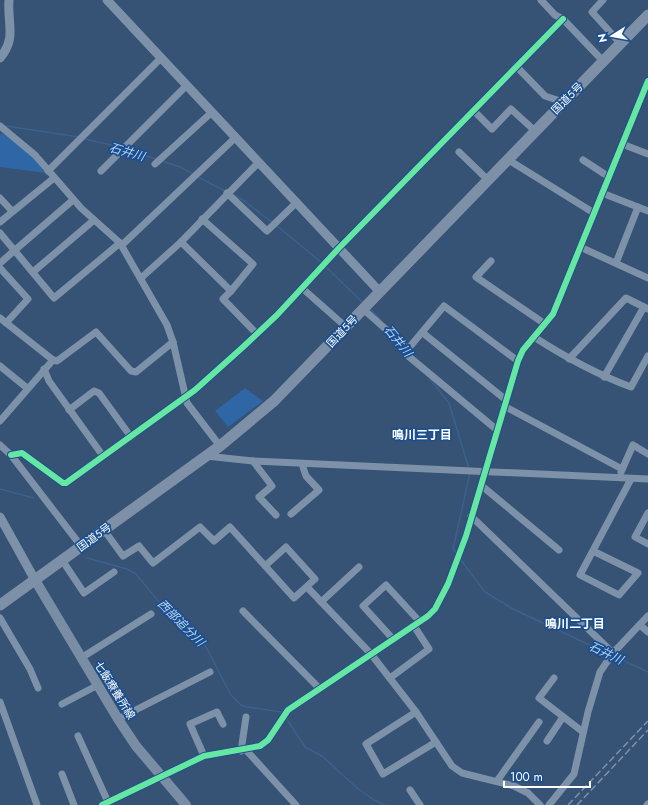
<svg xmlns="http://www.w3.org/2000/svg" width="648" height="805" viewBox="0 0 648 805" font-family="Jost,'Noto Sans JP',sans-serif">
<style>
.green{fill:#2f66a5}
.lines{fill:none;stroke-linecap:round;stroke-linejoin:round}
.stream{stroke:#3b618d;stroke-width:1.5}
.minor{stroke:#7d92a8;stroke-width:7}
.tertiary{stroke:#7d92a8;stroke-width:9}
.secondary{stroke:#798da4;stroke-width:10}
.trunk{stroke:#7e90a7;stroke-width:11}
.rail{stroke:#7e92a7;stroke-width:1.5;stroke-dasharray:7 3;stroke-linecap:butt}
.cycleway-casing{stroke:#1b4f8f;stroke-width:8}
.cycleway{stroke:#66e7a1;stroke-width:6}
.labels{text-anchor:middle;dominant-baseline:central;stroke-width:3.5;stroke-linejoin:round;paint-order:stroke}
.street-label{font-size:11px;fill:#fff;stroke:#1b4f8f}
.water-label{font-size:12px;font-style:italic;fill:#b5d3f5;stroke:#1b4f8f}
.neighbourhood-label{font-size:12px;font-weight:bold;fill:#fff;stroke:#1b4f8f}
</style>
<rect width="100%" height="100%" fill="#365274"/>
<g class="green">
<polygon points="2,133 32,155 45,173 0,167 0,135"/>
<polygon points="245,388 263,401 228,427 215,411"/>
</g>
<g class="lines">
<g class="stream">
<polyline points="6,126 79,137"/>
<polyline points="85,139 120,147"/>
<polyline points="125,149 156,159"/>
<polyline points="162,161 180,167 193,174"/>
<polyline points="198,177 225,191"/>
<polyline points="234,195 243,200 273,223"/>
<polyline points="276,225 322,263"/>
<polyline points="325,266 362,302"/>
<polyline points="370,309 380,319"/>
<polyline points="430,379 449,403 469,469"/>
<polyline points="0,489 34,498"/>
<polyline points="457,554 453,549 470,473"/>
<polyline points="87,558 127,569 136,574 169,614 205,645 231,695 241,705 247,707 281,712"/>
<polyline points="460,559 485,592 513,609 609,654"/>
<polyline points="614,656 648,672"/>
<polyline points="286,718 305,747 322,756 357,788 374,800 385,805"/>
</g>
<g class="minor">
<polyline points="541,0 555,15 563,19 603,61"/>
<polyline points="603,0 592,12 620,43"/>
<polyline points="516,66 545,96 563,102"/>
<polyline points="474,111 492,129 511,109 535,131"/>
<polyline points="0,126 35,155 81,208 120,243 167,325 173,342 187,403 220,446"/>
<polyline points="622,144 648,154"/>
<polyline points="459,152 488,180"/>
<polyline points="507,159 594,213"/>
<polyline points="583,160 609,177"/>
<polyline points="155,164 212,112"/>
<polyline points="48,171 161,58"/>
<polyline points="101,171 187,85"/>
<polyline points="227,193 267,231 297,202"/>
<polyline points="602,193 648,211"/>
<polyline points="0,198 12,211"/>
<polyline points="202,219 253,264 231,291"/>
<polyline points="0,222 54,178"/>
<polyline points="0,233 54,298 120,243"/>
<polyline points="181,242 231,291 223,299 257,334"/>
<polyline points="122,245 236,137"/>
<polyline points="580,247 648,278"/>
<polyline points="491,261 476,277 545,324"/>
<polyline points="0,263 73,200"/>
<polyline points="616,263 638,207"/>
<polyline points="0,268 28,299 6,323"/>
<polyline points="33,272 94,220"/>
<polyline points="141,278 181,242 259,162"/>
<polyline points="302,288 346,327"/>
<polyline points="363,309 408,349 407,355 497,430"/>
<polyline points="0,318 53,360"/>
<polyline points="423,333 506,400"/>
<path d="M534,337c31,20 62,37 97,50l17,-31"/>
<polyline points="408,349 444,306 518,361"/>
<polyline points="569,359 626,298 648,309"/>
<polyline points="0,366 27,388"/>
<polyline points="44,369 49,381 103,456"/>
<polyline points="604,377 644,307"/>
<polyline points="504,406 622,469"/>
<polyline points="69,410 94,391 99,393 131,437"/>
<polyline points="0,421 53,360 57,361 96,332 131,371 136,372 173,342"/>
<polyline points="0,445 11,455 81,546"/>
<polyline points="11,455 22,453 63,483 66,483 195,390 243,347 277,315 339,248 563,19"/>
<polyline points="206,456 253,461 648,479"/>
<polyline points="253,461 272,486 259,497 276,515"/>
<polyline points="621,472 633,445 648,454"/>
<polyline points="482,486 559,550"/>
<polyline points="648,513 635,537 648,544"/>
<polyline points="291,514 319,490 306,476 302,464"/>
<polyline points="471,516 613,653"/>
<polyline points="104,530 123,556 139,546 153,563 200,527 214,541 230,527 294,598 315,579 286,547 265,566"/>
<polyline points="593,551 638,573 619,595 580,575 631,479"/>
<polyline points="62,560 84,593 114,572"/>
<polyline points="307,587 371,654 416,712 452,766 462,773 514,786 528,793 540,805"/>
<polyline points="321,602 359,567"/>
<polyline points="243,611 319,688"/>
<polyline points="0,618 30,669 38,688"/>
<polyline points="640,625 648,632"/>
<polyline points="393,639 363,606 386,585 420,622"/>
<polyline points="81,658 151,614"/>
<polyline points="390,678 429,649 414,626"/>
<polyline points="554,678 539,698 583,732"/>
<polyline points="0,702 37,805"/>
<polyline points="62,704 98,685"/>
<polyline points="416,712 366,744 383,774 436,742"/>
<polyline points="118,719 210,672"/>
<polyline points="78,736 108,802"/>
<polyline points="547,741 563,717"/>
<polyline points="246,750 296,805"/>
<polyline points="241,751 246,717"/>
<polyline points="204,756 190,724 217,712 223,724"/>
<polyline points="62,774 74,805"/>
<polyline points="497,781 539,722"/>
<polyline points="410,790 420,805"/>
<polyline points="102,805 204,756 260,746 268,740 288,710 428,616 435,609 448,584 466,536 518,361 523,350 553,314 648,81"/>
<polyline points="549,805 574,774 588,712 600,672 613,653 648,616"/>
<polyline points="647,805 648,804"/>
</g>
<g class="tertiary">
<polyline points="107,0 380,292"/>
<path d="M0,58c17,-20 7,-35 9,-58"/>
<polyline points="0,517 35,580"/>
</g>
<polyline class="secondary" points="35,580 118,719 136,746 186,805"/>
<polyline class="trunk" points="0,605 220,446 274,401 648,15"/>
<g class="rail">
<polyline points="568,805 648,721"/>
<polyline points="577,805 648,730"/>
</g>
<g class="cycleway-casing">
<g id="cycleway">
<polyline points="11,455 22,453 63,483 66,483 195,390 243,347 277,315 339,248 563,19"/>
<polyline points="102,805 204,756 260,746 268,740 288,710 428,616 435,609 448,584 466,536 518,361 523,350 553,314 648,81"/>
</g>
</g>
<use href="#cycleway" class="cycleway"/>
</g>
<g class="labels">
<g class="street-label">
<text transform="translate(567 98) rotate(-45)">国道5号</text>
<text transform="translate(342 331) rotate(-46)">国道5号</text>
<text transform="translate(94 537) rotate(-36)">国道5号</text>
<text transform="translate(115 690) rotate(58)">七飯療養所線</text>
</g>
<g class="water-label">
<text transform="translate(127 152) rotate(16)">石井川</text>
<text transform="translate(398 341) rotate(51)">石井川</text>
<text transform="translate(181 623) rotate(45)">西部追分川</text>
<text transform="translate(606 653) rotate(25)">石井川</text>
</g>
<g class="neighbourhood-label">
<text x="422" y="435">鳴川三丁目</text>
<text x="575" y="624">鳴川二丁目</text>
</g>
</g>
<g transform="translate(612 36) rotate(259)" stroke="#1b4f8f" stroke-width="3" paint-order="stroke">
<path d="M0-3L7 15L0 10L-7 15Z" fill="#ffffff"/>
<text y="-6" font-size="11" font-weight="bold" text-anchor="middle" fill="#ffffff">N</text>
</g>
<path d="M504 781v6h86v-6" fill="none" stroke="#ffffff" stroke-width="2"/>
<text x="510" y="781" font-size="12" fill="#ffffff" stroke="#1b4f8f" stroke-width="3" paint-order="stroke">100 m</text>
</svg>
